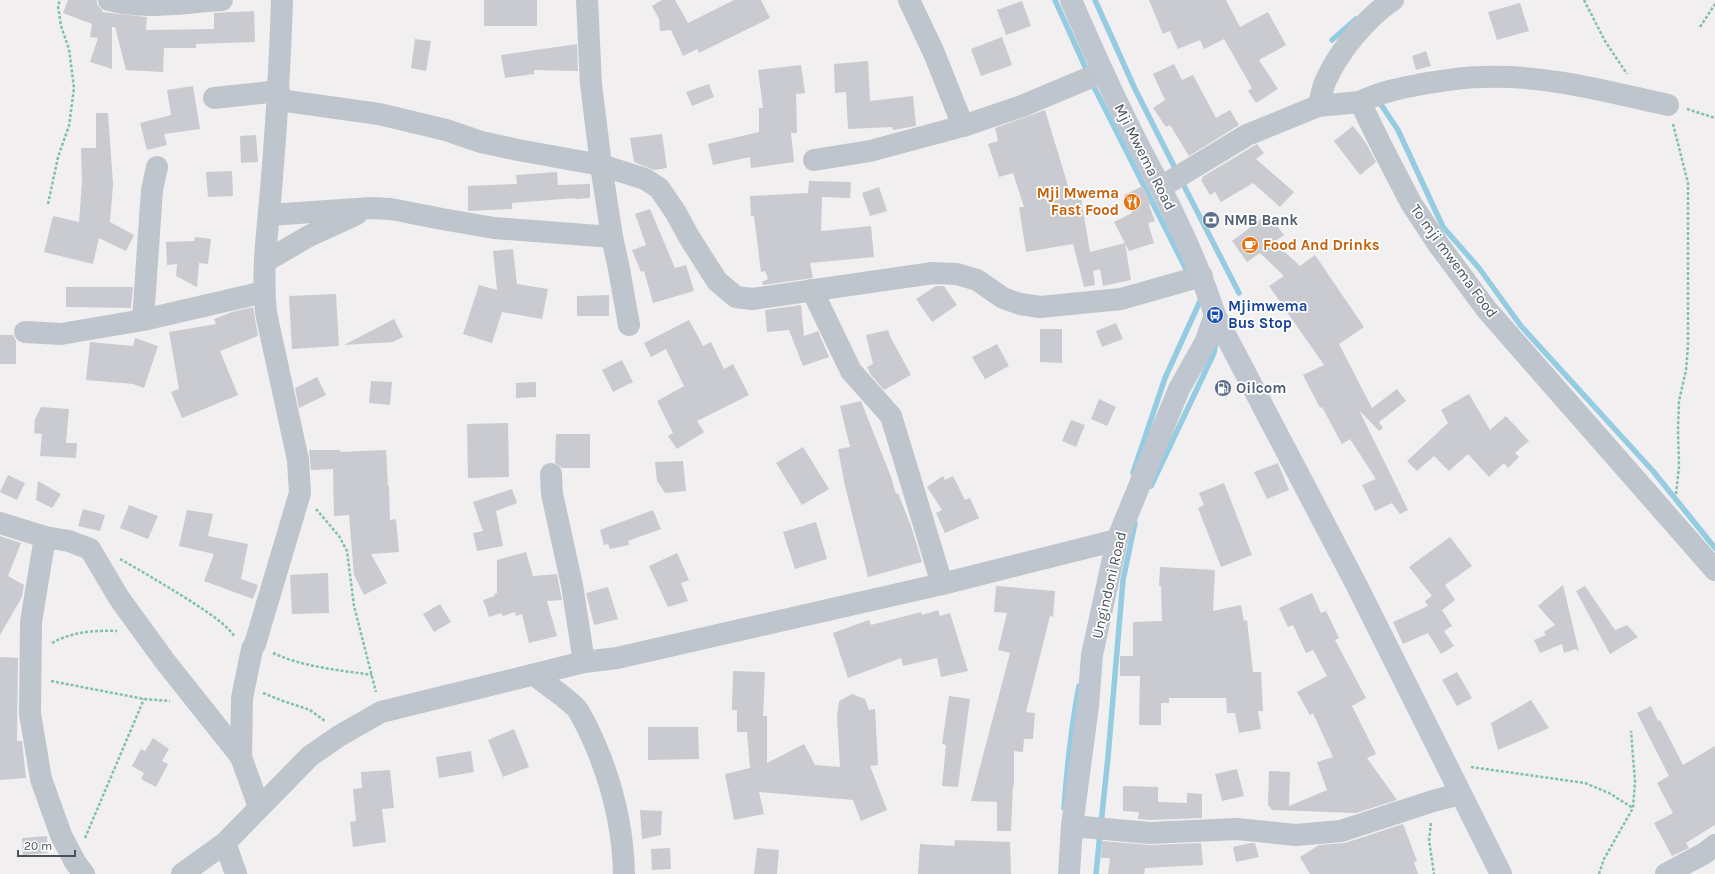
<svg xmlns="http://www.w3.org/2000/svg" width="1715" height="874" viewBox="0 0 1715 874" font-family="Karla,sans-serif">
<style>
.lines{fill:none;stroke-linecap:round;stroke-linejoin:round}
.stream{stroke:#96cce1;stroke-width:5.5}
.building{fill:#cacbd1}
.path{stroke:#7fc3a6;stroke-width:2.5;stroke-dasharray:3 2;stroke-linecap:butt}
.street{stroke:#bfc5cc;stroke-width:22}
.secondary{stroke:#bfc6d0;stroke-width:22}
.labels{text-anchor:middle;dominant-baseline:central;stroke-width:3.5;stroke-linejoin:round;paint-order:stroke}
.street-label{font-size:15px;fill:#49515a;stroke:#fff}
.food-label{font-size:15px;font-weight:bold;fill:#c56008;stroke:#fff;text-anchor:end}
.service-label{font-size:15px;font-weight:bold;fill:#4e5e75;stroke:#fff;text-anchor:start}
.transit-label{font-size:15px;font-weight:bold;fill:#164399;stroke:#fff;text-anchor:start}
</style>
<rect width="100%" height="100%" fill="#f1efef"/>
<g class="lines">
<g class="stream">
<polyline points="1055,0 1088,73"/>
<polyline points="1095,0 1135,89 1177,172"/>
<polyline points="1332,40 1356,19"/>
<polyline points="1091,81 1189,275"/>
<polyline points="1378,100 1398,130 1443,227 1479,268 1521,326 1653,471 1715,548"/>
<polyline points="1181,180 1239,293"/>
<polyline points="1133,473 1165,378 1201,299 1200,297"/>
<polyline points="1151,486 1214,353 1216,341"/>
<path d="M1064,808c3,-41 7,-81 15,-122"/>
<polyline points="1101,824 1108,757 1123,580 1135,523"/>
<polyline points="1096,874 1100,833"/>
</g>
</g>
<g class="building">
<polygon points="68,0 97,0 97,4 102,10 102,12 147,17 146,30 214,29 214,13 254,11 255,42 196,44 196,48 164,48 163,72 126,70 115,27 112,27 112,69 90,62 98,38 90,37 92,24 63,13"/>
<rect x="484" y="0" width="53" height="26"/>
<polygon points="662,0 675,0 688,23 734,0 761,0 770,18 699,53 697,49 683,56 671,30 660,31 659,19 652,6"/>
<polygon points="1149,0 1226,0 1240,27 1268,12 1286,45 1259,60 1278,89 1256,103 1248,91 1252,88 1224,39 1204,49 1200,40 1178,49 1170,31 1163,34"/>
<polygon points="1022,1 1031,26 1006,35 997,10"/>
<polygon points="1520,3 1529,31 1497,40 1488,12"/>
<polygon points="1002,37 1012,65 981,76 971,49"/>
<polygon points="415,39 431,41 426,71 411,68"/>
<polygon points="577,44 578,71 534,70 534,74 505,78 501,55"/>
<polygon points="1426,51 1431,66 1416,70 1412,56"/>
<polygon points="868,61 870,101 913,96 916,126 893,130 892,127 848,129 846,92 835,93 834,64"/>
<polygon points="1174,64 1182,80 1193,75 1216,118 1230,110 1239,125 1189,156 1170,125 1166,127 1153,108 1165,100 1153,74"/>
<polygon points="801,65 805,93 796,94 797,133 791,133 794,162 751,168 750,157 713,165 708,144 759,132 759,108 763,108 758,70"/>
<polygon points="709,84 714,97 692,106 686,92"/>
<polygon points="193,86 200,129 164,134 167,145 147,150 140,123 171,115 167,90"/>
<polygon points="1045,110 1072,199 1081,198 1090,252 1125,243 1131,280 1103,286 1100,269 1093,271 1095,285 1084,287 1073,244 1026,252 1019,207 1024,207 1013,173 999,177 988,144 998,141 995,128"/>
<polygon points="96,113 108,113 113,184 110,222 134,235 126,251 99,238 93,264 44,252 53,216 79,222 82,181 81,148 96,148"/>
<polygon points="1353,126 1366,143 1376,162 1360,175 1334,141"/>
<polygon points="662,134 667,168 654,170 634,162 630,138"/>
<polygon points="256,135 258,162 241,163 240,136"/>
<polygon points="1257,144 1264,153 1256,159 1294,192 1280,207 1253,183 1221,202 1215,192 1210,195 1201,180 1203,178 1202,177"/>
<polygon points="232,171 233,196 208,197 206,172"/>
<polygon points="557,172 558,185 590,184 590,198 576,199 575,198 512,203 512,209 468,211 468,186 517,184 516,175"/>
<polygon points="809,181 851,182 850,198 822,197 821,231 871,226 874,257 810,263 813,278 763,285 762,282 768,279 765,271 761,272 754,216 751,216 750,196 808,193"/>
<polygon points="1143,186 1151,204 1149,205 1155,221 1148,223 1154,243 1129,251 1114,222 1132,213 1124,195"/>
<polygon points="879,187 887,211 870,216 862,193"/>
<polygon points="650,209 675,268 686,265 694,291 653,303 644,271 641,272 632,250 646,245 635,214"/>
<polygon points="1268,214 1284,235 1274,242 1300,266 1315,255 1364,327 1339,344 1372,408 1397,389 1406,401 1379,422 1383,428 1379,431 1359,410 1408,510 1400,514 1392,503 1375,511 1362,485 1376,479 1350,439 1342,444 1322,407 1320,408 1303,375 1324,365 1269,286 1284,276 1260,253 1247,262 1232,241"/>
<polygon points="195,237 211,239 208,264 199,263 197,287 176,276 177,264 167,265 166,242 194,241"/>
<polygon points="513,249 517,284 548,289 542,319 502,312 492,343 463,334 479,285 497,290 493,251"/>
<polygon points="936,286 944,286 957,305 932,322 916,299"/>
<polygon points="66,287 133,287 131,308 66,307"/>
<polygon points="336,294 339,346 292,349 289,296"/>
<polygon points="609,295 609,316 577,316 577,296"/>
<polygon points="801,305 804,336 818,331 829,357 803,366 789,330 767,332 765,310"/>
<polygon points="253,307 258,336 220,351 238,395 182,418 171,392 179,389 169,332 216,324 214,319 232,312"/>
<polygon points="394,319 403,337 393,342 344,345"/>
<polygon points="689,320 703,346 711,342 724,369 733,364 749,395 697,421 704,432 677,449 668,436 673,433 657,401 684,386 666,349 651,357 644,343"/>
<polygon points="1116,323 1123,339 1102,347 1096,331"/>
<polygon points="1040,329 1062,329 1062,363 1040,362"/>
<polygon points="888,330 891,338 911,375 884,390 871,375 867,367 873,364 866,335"/>
<polygon points="0,335 13,335 16,341 16,364 0,364"/>
<polygon points="135,338 158,346 144,388 133,384 86,380 90,342 133,346"/>
<polygon points="997,344 1009,366 985,379 972,357"/>
<polygon points="622,360 633,382 613,392 602,370"/>
<polygon points="317,377 326,395 299,408 295,388"/>
<polygon points="371,381 392,382 390,405 369,403"/>
<polygon points="536,382 536,397 516,398 516,383"/>
<polygon points="1469,394 1490,430 1506,416 1529,441 1515,453 1519,457 1508,468 1504,463 1489,477 1468,454 1449,471 1434,456 1417,471 1407,461 1448,423 1441,410"/>
<polygon points="1099,399 1116,407 1107,426 1091,419"/>
<polygon points="861,401 891,477 896,494 898,493 912,529 922,562 868,577 845,486 838,449 850,447 840,406"/>
<polygon points="41,407 69,409 66,443 77,443 76,458 40,456 42,434 34,433 35,419"/>
<polygon points="1071,420 1085,425 1076,447 1062,441"/>
<polygon points="508,423 509,477 468,478 467,424"/>
<polygon points="556,434 590,434 590,468 562,468 555,463"/>
<polygon points="803,447 829,489 802,505 776,463"/>
<polygon points="309,450 340,450 340,452 386,450 388,486 389,486 390,520 396,519 399,552 371,554 387,583 364,595 354,575 349,515 334,516 333,469 311,470"/>
<polygon points="683,461 686,491 665,493 657,481 655,462"/>
<polygon points="1278,463 1289,490 1267,499 1254,472"/>
<polygon points="8,475 25,483 17,500 0,492"/>
<polygon points="943,476 945,480 953,476 965,500 970,498 979,518 945,533 936,513 942,510 927,487"/>
<polygon points="38,481 61,494 52,508 36,500"/>
<polygon points="1224,483 1252,555 1221,567 1198,508 1204,505 1199,493"/>
<polygon points="512,489 517,503 496,511 503,546 477,551 473,533 483,531 473,502"/>
<polygon points="129,505 158,516 148,539 120,528"/>
<polygon points="83,509 105,515 100,531 78,526"/>
<polygon points="187,510 213,514 208,536 248,544 241,579 258,585 253,599 204,581 214,554 179,546"/>
<polygon points="653,510 661,529 628,541 629,545 610,549 608,544 604,545 600,530"/>
<polygon points="816,522 827,559 795,569 783,532"/>
<polygon points="0,536 21,543 8,576 24,585 22,597 0,635"/>
<polygon points="1450,537 1472,566 1445,585 1455,600 1442,610 1452,626 1444,631 1454,646 1441,654 1428,633 1403,644 1393,622 1428,606 1425,601 1432,596 1409,567"/>
<polygon points="526,552 533,576 557,574 562,600 547,601 557,636 529,643 522,614 516,616 515,612 503,616 501,613 489,617 483,600 495,596 494,594 497,593 497,560"/>
<polygon points="677,553 689,580 681,583 688,601 668,607 649,566"/>
<polygon points="1160,567 1215,570 1213,611 1241,605 1244,621 1247,620 1253,672 1261,672 1263,711 1258,711 1261,729 1239,733 1235,713 1227,713 1226,698 1169,698 1169,703 1161,703 1161,725 1139,725 1140,676 1120,676 1120,656 1133,656 1133,622 1162,621 1161,586 1159,586"/>
<polygon points="328,573 329,613 292,614 290,575"/>
<polygon points="1563,585 1579,652 1576,649 1564,653 1562,644 1540,653 1534,640 1546,635 1544,632 1555,625 1538,606"/>
<polygon points="996,586 1055,591 1053,617 1050,616 1026,712 1035,713 1033,739 1024,739 1023,752 1014,751 1014,785 1013,785 1011,831 997,831 997,802 971,801 1010,653 998,650 1007,613 994,612"/>
<polygon points="1585,586 1615,630 1627,625 1638,637 1610,654 1576,591"/>
<polygon points="608,587 618,619 594,625 586,593"/>
<polygon points="1312,593 1321,613 1326,611 1339,638 1335,640 1366,698 1352,706 1376,754 1367,758 1397,800 1356,813 1272,810 1268,805 1269,771 1290,772 1289,806 1327,790 1317,762 1333,757 1313,713 1310,715 1297,692 1327,676 1313,650 1306,653 1293,625 1288,627 1279,608"/>
<polygon points="440,604 451,622 434,632 423,614"/>
<polygon points="938,610 940,616 950,613 968,671 941,677 937,658 903,666 901,658 848,678 833,633 869,620 871,625 921,612 922,615"/>
<polygon points="0,657 18,658 17,741 22,741 26,778 0,780"/>
<polygon points="733,671 765,672 763,716 767,716 767,763 804,744 815,765 840,767 837,716 839,701 852,694 865,699 869,710 875,709 878,765 870,766 887,810 861,821 853,800 759,792 764,814 734,820 725,774 750,768 747,732 737,732 737,710 732,710"/>
<polygon points="1457,672 1472,698 1457,706 1442,680"/>
<polygon points="949,696 970,699 958,787 942,786 946,745 942,744"/>
<polygon points="1531,700 1549,728 1498,750 1491,723"/>
<polygon points="1651,706 1658,721 1660,720 1683,765 1715,746 1715,825 1686,843 1689,848 1672,856 1654,823 1673,813 1657,783 1669,776 1637,713"/>
<polygon points="648,727 698,727 699,759 648,760"/>
<polygon points="514,729 529,767 503,777 488,740"/>
<polygon points="153,738 169,749 162,761 168,764 156,787 141,779 144,773 132,766 141,749 145,751"/>
<polygon points="471,751 474,772 439,778 436,757"/>
<polygon points="1237,769 1244,796 1222,801 1215,774"/>
<polygon points="390,770 394,808 382,809 386,842 353,847 350,822 356,821 353,789 362,788 361,772"/>
<polygon points="1123,786 1158,787 1158,802 1187,803 1187,793 1202,794 1202,818 1150,820 1138,819 1139,812 1123,811"/>
<polygon points="640,810 662,811 661,835 642,839"/>
<polygon points="1403,824 1417,861 1414,862 1418,874 1310,874 1300,857 1319,845 1345,843"/>
<polygon points="47,836 48,853 23,855 22,838"/>
<polygon points="955,840 1010,842 1011,874 918,874 920,844 954,846"/>
<polygon points="1102,841 1150,845 1201,843 1203,865 1145,868 1144,874 1108,874 1110,858 1101,858"/>
<polygon points="1251,843 1255,843 1259,857 1236,862 1233,847"/>
<polygon points="670,848 671,869 652,870 651,849"/>
<polygon points="757,848 779,850 777,874 754,874"/>
</g>
<g class="lines">
<g class="path">
<polyline points="1584,0 1605,41 1627,74"/>
<polyline points="1700,27 1715,4"/>
<polyline points="1687,109 1715,118"/>
<polyline points="1673,124 1688,183 1688,346 1686,370 1679,401 1678,429 1679,467 1676,494"/>
<polyline points="48,204 58,157 69,126 74,88 69,49 61,26 58,6 60,0"/>
<polyline points="316,509 339,536 347,551 354,606 376,692"/>
<path d="M120,559c25,14 48,28 72,43 15,10 32,20 43,35"/>
<path d="M52,643c19,-11 43,-13 65,-12"/>
<path d="M273,653c30,14 66,17 99,22"/>
<polyline points="51,681 144,699 170,701"/>
<polyline points="263,693 283,701 310,710 325,721"/>
<polyline points="1471,767 1585,783 1609,793 1633,808"/>
<polyline points="1431,823 1429,840 1434,874"/>
<polyline points="85,838 144,699"/>
<polyline points="1599,874 1604,859 1633,808 1635,782 1631,731"/>
</g>
<g class="street">
<path d="M109,0c36,10 76,2 113,0"/>
<polyline points="587,0 591,84 601,165 612,237 618,264 629,325"/>
<polyline points="909,0 934,53 963,126"/>
<polyline points="214,98 279,91"/>
<polyline points="279,100 379,114 446,130 481,142 518,150 601,165 645,179 659,188 676,213 689,237 717,281 736,297 752,299 933,273 957,274 977,280 1003,298 1020,304 1040,307 1121,299 1202,276"/>
<path d="M1360,102c20,-10 41,-14 62,-18 20,-3 40,-7 60,-7 61,-3 127,15 186,28"/>
<path d="M1318,106c3,-8 4,-18 8,-26 13,-29 41,-63 67,-80"/>
<polyline points="814,160 870,151 963,126 1022,106 1103,72"/>
<polyline points="1161,187 1247,135 1318,106 1360,102 1382,147 1411,203 1438,244 1487,310 1715,570"/>
<polyline points="269,215 371,208 391,209 442,219 494,228 612,237"/>
<polyline points="266,261 309,236 357,214"/>
<polyline points="812,290 851,371 891,416 942,584"/>
<polyline points="143,320 152,190 157,167"/>
<polyline points="25,332 61,334 143,320 264,292"/>
<polyline points="551,474 552,494 572,585 584,662"/>
<polyline points="0,523 45,537 69,541 90,549 119,598 164,660 241,757"/>
<polyline points="45,537 31,622 30,714 41,779 61,835 75,862 84,874"/>
<path d="M535,675c10,9 34,24 42,34 7,10 12,22 17,33 18,41 29,87 30,132"/>
<path d="M259,807l-18,-50 1,-59 10,-49 3,-5 45,-151 -2,-33 -32,-147c-5,-45 3,-91 6,-136 5,-59 8,-118 10,-177"/>
<polyline points="1072,826 1150,833 1237,829 1296,835 1341,831 1433,801 1460,794"/>
<polyline points="225,843 236,874"/>
<polyline points="182,874 225,843 310,756 339,736 381,712 584,662 617,658 942,584 1117,540"/>
<polyline points="1666,874 1705,853 1715,845"/>
</g>
<g class="secondary">
<path d="M1071,0c22,51 45,102 71,152 28,53 54,105 73,163l141,269 145,290"/>
<polyline points="1069,874 1072,826 1088,706 1092,655 1117,540 1179,389 1205,343 1215,315"/>
</g>
</g>
<defs>
<g id="restaurant-disc" transform="scale(0.9)"><circle r="9.5" fill="#e8710a" stroke="#fff"/><path d="M-5-6h1v4h1v-4h1v4h1v-4h1v5L-1.5 .5V6h-2V.5L-5-1ZM5-6V6H3V1.5H1.5Q1.5-4 5-6Z" fill="#fff"/></g>
<g id="bank-disc" transform="scale(0.9)"><circle r="9.5" fill="#5c6f8a" stroke="#fff"/><path d="M-6-4H6V4H-6ZM0-2.3a2.3 2.3 0 1 0 0 4.6a2.3 2.3 0 1 0 0-4.6Z" fill="#fff"/></g>
<g id="cafe-disc" transform="scale(0.9)"><circle r="9.5" fill="#e8710a" stroke="#fff"/><path d="M-5.5-4.5H6V0H3Q3 3.5 0 3.5H-2.5Q-5.5 3.5-5.5 0ZM3-3.2v2h1.7v-2ZM-6 4.5H4V6H-6Z" fill="#fff"/></g>
<g id="bus-disc" transform="scale(0.9)"><circle r="9.5" fill="#1a4fb4" stroke="#fff"/><path d="M-5-6H5V4H4V6H2V4H-2V6H-4V4H-5ZM-3.5-4V0h7V-4ZM-3.5 1.2v1.5H-2V1.2ZM2 1.2v1.5H3.5V1.2Z" fill="#fff"/></g>
<g id="fuel-disc" transform="scale(0.9)"><circle r="9.5" fill="#5c6f8a" stroke="#fff"/><path d="M-5.5-6h7V0h2V4h1.3V-2.5L3-4.5l.8-.8L6-3V5H2.5V1h-1V6h-7ZM-4.2-4.7v3.2H.2V-4.7Z" fill="#fff"/></g>
</defs>
<g fill-rule="evenodd">
<use href="#restaurant-disc" x="1132" y="202"/>
<use href="#bank-disc" x="1211" y="220"/>
<use href="#cafe-disc" x="1250" y="245"/>
<use href="#bus-disc" x="1215" y="315"/>
<use href="#fuel-disc" x="1223" y="388"/>
</g>
<g class="labels">
<g class="street-label">
<text transform="translate(1145 157) rotate(63)">Mji Mwema Road</text>
<text transform="translate(1454 261) rotate(54)">To mji mwema Food</text>
<text transform="translate(1109 585) rotate(-77)">Ungindoni Road</text>
</g>
<g class="food-label">
<text x="1119" y="193">Mji Mwema<tspan x="1119" dy="17">Fast Food</tspan></text>
<text x="1263" y="245" text-anchor="start">Food And Drinks</text>
</g>
<g class="service-label">
<text x="1224" y="220">NMB Bank</text>
<text x="1236" y="388">Oilcom</text>
</g>
<g class="transit-label">
<text x="1228" y="306">Mjimwema<tspan x="1228" dy="17">Bus Stop</tspan></text>
</g>
</g>
<path d="M18 850v6h57v-6" fill="none" stroke="#49515a" stroke-width="2"/>
<text x="24" y="850" font-size="12" fill="#49515a" stroke="#ffffff" stroke-width="3" paint-order="stroke">20 m</text>
</svg>
